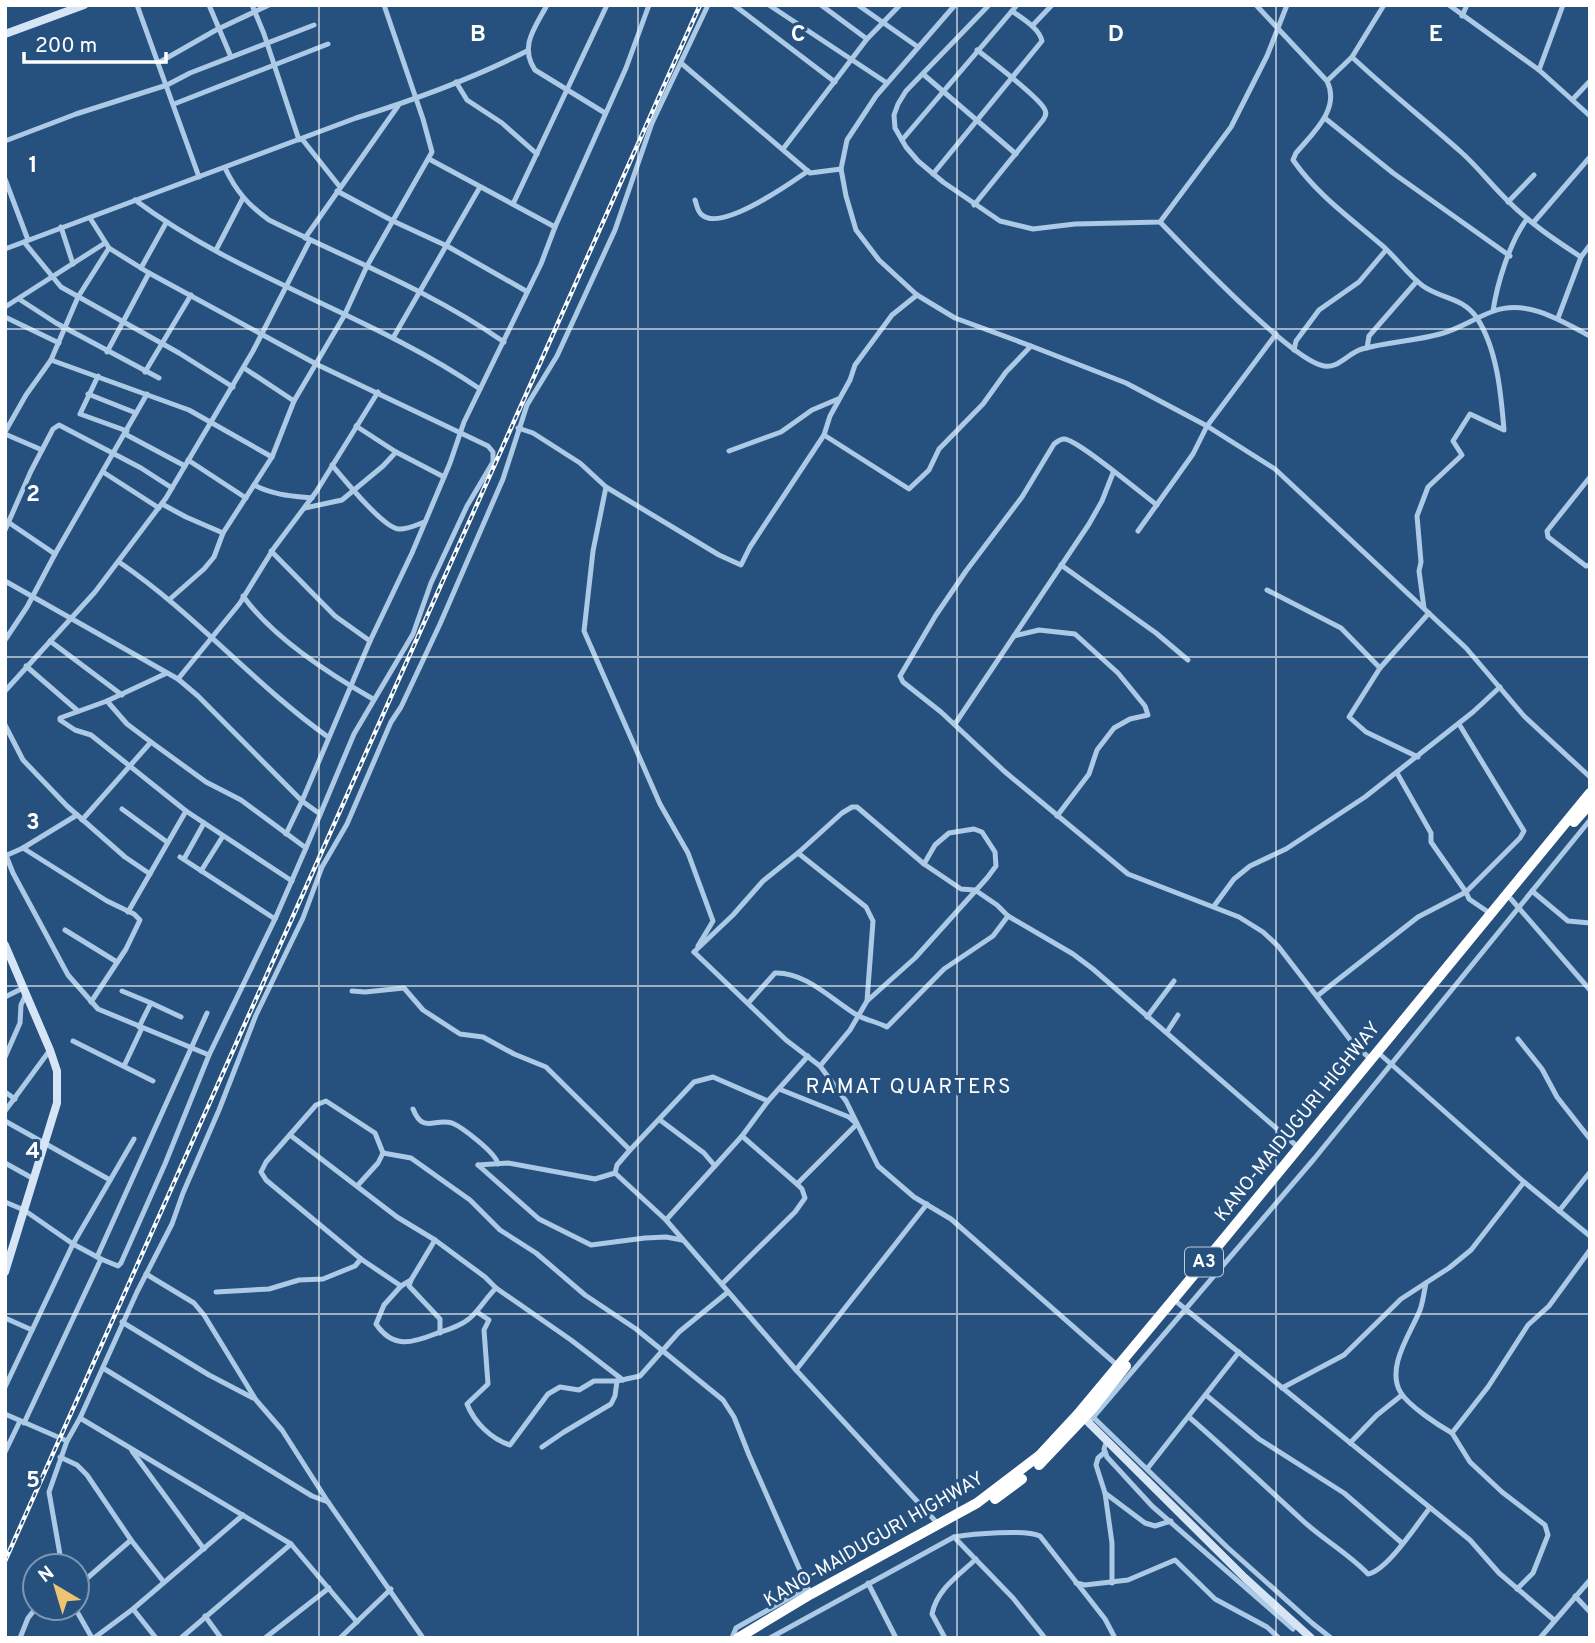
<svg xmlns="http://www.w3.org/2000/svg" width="1595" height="1643" viewBox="0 0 1595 1643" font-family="Overpass,sans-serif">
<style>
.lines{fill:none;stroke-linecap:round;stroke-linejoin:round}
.street{stroke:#acc9e5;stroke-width:5}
.secondary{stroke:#d5e5f5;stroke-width:8}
.highway{stroke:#fff;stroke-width:10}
.rail-casing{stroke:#fff;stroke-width:4.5}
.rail{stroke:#26517e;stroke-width:2;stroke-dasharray:5;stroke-linecap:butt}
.grid{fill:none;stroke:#fff;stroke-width:2;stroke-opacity:0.55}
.labels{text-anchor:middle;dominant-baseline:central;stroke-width:6;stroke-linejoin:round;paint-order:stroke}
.shield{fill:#26517e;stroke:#becbd8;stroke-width:2}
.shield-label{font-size:18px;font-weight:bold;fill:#fff}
.street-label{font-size:19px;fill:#fff;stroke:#26517e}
.neighbourhood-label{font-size:21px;letter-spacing:2px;fill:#fff;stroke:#26517e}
.grid-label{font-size:23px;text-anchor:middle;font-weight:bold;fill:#fff;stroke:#26517e;stroke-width:6;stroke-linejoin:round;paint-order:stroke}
</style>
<rect width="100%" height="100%" fill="#26517e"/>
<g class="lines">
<g class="street">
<polyline points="137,5 199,177"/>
<polyline points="209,5 231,57"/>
<polyline points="252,5 264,34 299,140"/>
<path d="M547,5c-12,23 -28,41 -12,65l70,43"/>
<polyline points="734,5 835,82"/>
<polyline points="769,5 887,83"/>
<polyline points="821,5 867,39"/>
<polyline points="858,5 918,47"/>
<polyline points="989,5 906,91 898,104 894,115 895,128 906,147 918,161 943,182 1000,221 1033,229 1075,224 1160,222 1231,127 1267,56 1287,5"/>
<path d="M1256,5l71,76c14,28 -15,53 -31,72l-3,7c25,36 60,60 92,88 13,12 24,28 38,38 18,13 40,11 54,32 20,31 24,75 27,112l-34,-16 -17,27 9,14 -34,32 -11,29 4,46 -2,9 5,37"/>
<polyline points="1449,5 1539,70 1590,116"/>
<polyline points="1462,16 1467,5"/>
<polyline points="1032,26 1052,5"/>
<path d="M1352,57c35,33 73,63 109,95 17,15 31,34 48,50 22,22 46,38 72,55"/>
<polyline points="158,63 216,30 269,5"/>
<polyline points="681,63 810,173 841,169 847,140 876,96 955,5"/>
<polyline points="1539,70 1563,5"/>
<polyline points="923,74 1016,154"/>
<polyline points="1327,81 1352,57 1384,5"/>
<polyline points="456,82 467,100 502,123 537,154"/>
<polyline points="1573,99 1590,81"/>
<polyline points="174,104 328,44"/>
<polyline points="1326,119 1393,173 1510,256"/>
<polyline points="302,139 340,187"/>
<polyline points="902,140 1017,5"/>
<polyline points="5,141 76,114 167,85 190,73 314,25"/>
<polyline points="783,149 867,39 900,5"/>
<polyline points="429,159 555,227"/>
<path d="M225,168c11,23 23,37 44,52 81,40 160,70 235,122"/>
<polyline points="841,169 846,196 856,230 879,260 917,295 955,318 1031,346"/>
<path d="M933,174l109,-133c-3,-13 -19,-22 -30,-30"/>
<polyline points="5,179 28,240"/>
<polyline points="337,191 393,221 447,246 526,291"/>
<path d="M135,200c106,79 237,115 345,189"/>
<path d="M695,200c2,5 2,11 7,15 20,17 87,-31 106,-44"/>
<polyline points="1508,202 1534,175"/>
<polyline points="513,204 607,5"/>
<path d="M974,205l69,-85c2,-3 4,-6 2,-10 -4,-11 -55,-50 -68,-60"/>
<polyline points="90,218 109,248 149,273 318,365 488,446 493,452 493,462 467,506 431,583 413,634 354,734 306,848"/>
<path d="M1160,222c27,28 132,139 164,144 14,3 24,-13 38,-17 25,-7 53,-8 78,-15 20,-5 36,-17 54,-23 34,-12 67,10 96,25"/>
<polyline points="1533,223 1590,157"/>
<polyline points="61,227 73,264"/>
<polyline points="305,238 398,106"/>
<polyline points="24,242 61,287 179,353 233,387"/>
<path d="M5,249l351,-131c58,-18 116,-39 171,-67"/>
<polyline points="216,250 243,198"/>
<polyline points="141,268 166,223"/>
<polyline points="19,299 56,323 159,378"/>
<polyline points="5,307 105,243"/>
<path d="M1493,311c4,-27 17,-70 34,-92"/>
<polyline points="5,317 59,343"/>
<polyline points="1558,318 1581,257 1590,245"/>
<polyline points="393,338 480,187"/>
<polyline points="1367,348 1369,336 1417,281"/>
<polyline points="1294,350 1296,341 1319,310 1359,282 1386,250"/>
<polyline points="107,352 149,273"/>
<polyline points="51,360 189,410 272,457"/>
<polyline points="244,368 294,401"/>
<polyline points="145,372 191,295"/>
<polyline points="98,376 80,414 127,431"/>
<polyline points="88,394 136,413"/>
<polyline points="356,426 396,452 444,477"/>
<polyline points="518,428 533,433 580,463 606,487 719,555 741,565 750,547 824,435 830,416 850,380 855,365 892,315 917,295"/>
<polyline points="5,432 26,395 51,360 78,297 109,248"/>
<polyline points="5,434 42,450"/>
<polyline points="125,434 185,466"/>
<polyline points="824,435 909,489 929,470 939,449 983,404 1006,372 1031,346 1126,383 1207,426 1276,334"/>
<polyline points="729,451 781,432 812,410 838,399"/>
<polyline points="188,460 246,498"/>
<path d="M332,465c11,13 52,64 67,64 8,1 19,-5 26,-7"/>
<polyline points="103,472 159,508"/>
<polyline points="1590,477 1547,531 1548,537 1586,566 1590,565"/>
<path d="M254,485c19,10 37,11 58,13"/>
<polyline points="606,487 593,551 584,631 660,804 688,853 713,921 698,946"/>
<polyline points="162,504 186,517 223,533"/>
<path d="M1157,505c-15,-11 -80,-66 -93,-66 -4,0 -7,3 -10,5l-32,53 -56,74 -30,44 -36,61 3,6 38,30 63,59 124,103 111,43 24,15 15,14 77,100 16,13"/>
<polyline points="305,508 342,500 383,466 396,452"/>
<polyline points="5,520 55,554"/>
<polyline points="5,530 31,471 53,429 59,425 141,468 172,488"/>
<polyline points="1138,531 1193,454 1207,426 1275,469 1466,648 1524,716 1590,777"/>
<polyline points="271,551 335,616 370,641"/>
<path d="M119,562c75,51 135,122 209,175"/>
<polyline points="1061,565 1156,633 1188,660"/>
<polyline points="5,581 178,679 198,696 302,801 320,814"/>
<polyline points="1267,590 1341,628 1380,668"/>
<path d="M243,596c30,42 86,78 130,103"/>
<polyline points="170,599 204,569 214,557 223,533 272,457 294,401 344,316 367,266 432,152 423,119 384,5"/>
<polyline points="1014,636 1039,630 1075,634 1118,673 1145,706 1148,715 1130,719 1114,728 1097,750 1089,774 1057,816"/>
<polyline points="5,640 27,607 55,554 147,394"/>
<polyline points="50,641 122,695"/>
<polyline points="26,666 78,711"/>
<polyline points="167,673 107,701 60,718 60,720 75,730 91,735 186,811 292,881"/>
<polyline points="178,679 240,603 274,548 316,492 378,392"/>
<polyline points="5,691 95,592 166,498 253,351 310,240"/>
<polyline points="955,724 1089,524 1102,501 1113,473"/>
<polyline points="5,725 23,760 67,806 125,857 150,874"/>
<polyline points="1418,757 1366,732 1349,717 1380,668 1429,613"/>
<polyline points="1397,773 1431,833 1431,842 1466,892 1520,838 1524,831 1459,724"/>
<polyline points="122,809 167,842"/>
<polyline points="82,820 151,742"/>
<polyline points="286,834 302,801 370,641 412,553 450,463 464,422 541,264 555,227 626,68 649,5"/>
<polyline points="23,848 107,901 134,914 140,920 126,949 91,1002"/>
<polyline points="5,853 13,873 68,975 98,1009 209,1055"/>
<polyline points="798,853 866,907 873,921 867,1001 850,1030 820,1066"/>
<polyline points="5,856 23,848 77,815"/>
<polyline points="180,857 275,919"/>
<polyline points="184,859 204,823"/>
<polyline points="201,871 223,836"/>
<polyline points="1532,891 1568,921 1590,923"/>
<polyline points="1511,899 1590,990"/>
<polyline points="1214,906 1234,879 1250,866 1286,849 1365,797 1473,712 1500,687"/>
<polyline points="128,912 186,811"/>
<polyline points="65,930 117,962"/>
<polyline points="694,952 733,915 763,881 798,853 842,813 852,807 857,807 924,864 961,889 975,890 997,905 1008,916 1073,954 1093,969 1299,1148"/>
<polyline points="694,952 786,1040 820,1066 846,1101 878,1166 914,1197 951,1219 1118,1366"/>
<polyline points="122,991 151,1003"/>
<polyline points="352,991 365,992 404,988 423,1010 460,1034 483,1037 514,1054 546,1067 630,1150"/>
<polyline points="1317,996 1418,917 1466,892 1469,899 1491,914"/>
<polyline points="5,997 23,988"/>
<polyline points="867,1001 915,958 987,878 996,866 995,852 982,832 974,829 949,833 935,845 924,864"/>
<path d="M749,1002l26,-29c31,-1 57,27 82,42 9,5 20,7 30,12l57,-58 49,-33 15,-20"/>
<polyline points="1147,1017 1174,981"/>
<polyline points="139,1027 151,1003 181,1017"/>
<polyline points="1167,1032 1178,1015"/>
<polyline points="1518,1039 1542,1069 1557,1097 1590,1139"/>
<polyline points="73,1041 153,1081"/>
<polyline points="1382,1056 1524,1182 1590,1236"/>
<polyline points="5,1057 20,1023 21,1005 26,994"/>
<polyline points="124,1066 142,1028"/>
<polyline points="779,1089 849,1117 857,1124 797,1184"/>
<polyline points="5,1092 15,1099"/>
<path d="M413,1109c10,25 21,9 39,14 10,4 44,30 46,41"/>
<polyline points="5,1111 50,1050"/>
<polyline points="660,1120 704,1153 715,1166"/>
<polyline points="5,1121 110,1180"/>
<polyline points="290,1135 397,1217 435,1240 485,1277 496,1288 571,1340 623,1380"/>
<polyline points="383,1153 411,1158 470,1200 500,1230 536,1253 585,1295 636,1329 723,1400 734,1417 749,1455 810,1593"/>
<polyline points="5,1163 34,1179"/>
<polyline points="478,1165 539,1219 591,1245 645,1238 666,1237 682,1240"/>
<polyline points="478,1165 508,1163 595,1179 615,1173"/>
<polyline points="615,1173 666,1220 796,1370 939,1525"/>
<polyline points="615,1173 617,1165 630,1150 694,1082 713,1077 768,1101"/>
<polyline points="358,1185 378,1163 383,1153 375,1133 326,1101 316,1105 266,1162 261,1172 266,1180 361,1259 401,1286"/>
<polyline points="5,1202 24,1210 73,1244 101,1259 24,1423"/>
<polyline points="1559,1211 1590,1172"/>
<polyline points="666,1220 742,1136 768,1101 808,1056"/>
<path d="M435,1240l-24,40 -10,6 -17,19 -8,19c17,25 36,19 59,10 12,-4 26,-8 35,-16 10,-9 16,-20 26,-30"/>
<polyline points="97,1257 207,1013"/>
<polyline points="101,1259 118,1266 121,1263 165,1164 209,1055 275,919 306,848 241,800 206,782 151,742 127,724 107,701"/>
<polyline points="146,1274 194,1303 204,1315 256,1400 282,1430 328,1502 423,1638"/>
<polyline points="411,1280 409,1286 440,1319 440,1333"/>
<path d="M1426,1283c-2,9 -3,19 -6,27 -9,23 -35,58 -19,83 8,13 37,32 51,40l36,-46 40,-62 21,-19 41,-56"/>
<polyline points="722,1284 795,1212 805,1198 802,1189 797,1184 742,1136"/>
<polyline points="216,1292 269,1289 299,1280 323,1279 355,1266 361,1259"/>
<polyline points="1178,1303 1470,1540 1499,1573 1554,1620"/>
<path d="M477,1312l12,8 -5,10 4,54 -21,20c7,18 24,35 43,41l38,-51 12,-7 19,3 15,-9h23l23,-5 39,-44 49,-40"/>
<polyline points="5,1318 32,1330"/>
<polyline points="122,1322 209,1375 253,1398"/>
<polyline points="103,1368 312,1496 328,1502"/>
<polyline points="796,1370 927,1204"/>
<polyline points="5,1387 73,1244 134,1139"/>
<polyline points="1282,1388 1344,1355 1401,1299 1449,1268 1471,1250 1524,1182"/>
<polyline points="1206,1395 1259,1439 1344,1493 1402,1543"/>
<polyline points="5,1414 67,1441"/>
<polyline points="1093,1417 1227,1547 1312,1623 1331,1638"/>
<path d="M1189,1417c38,33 75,68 112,102 21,20 47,34 67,55 19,-3 49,-50 61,-65"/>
<polyline points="80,1418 291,1544 357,1622"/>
<polyline points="1089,1422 1314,1159 1590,820"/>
<polyline points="1452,1433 1470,1462 1502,1492 1545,1525 1548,1535 1533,1573 1517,1589"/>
<polyline points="1107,1440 1104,1449 1107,1457 1152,1506 1293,1629"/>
<polyline points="1350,1443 1377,1415 1402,1395"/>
<polyline points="542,1447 564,1432 611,1404 615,1396 617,1381"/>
<polyline points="132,1451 204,1549"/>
<polyline points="5,1452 20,1421"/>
<polyline points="1105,1452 1098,1458 1096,1465 1105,1493 1112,1543 1112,1583"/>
<polyline points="60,1457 77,1465 87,1475 131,1540 163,1581"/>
<polyline points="1147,1469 1239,1352"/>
<polyline points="1105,1493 1145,1523 1155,1526 1171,1521"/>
<polyline points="954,1537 1013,1598 1045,1638"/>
<polyline points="62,1566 49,1492 67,1441 80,1418 137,1292 172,1224 183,1193 219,1110 256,1015 303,918 322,867 347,824 391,722 401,707 440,624 503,479 527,405 557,356 615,230 652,123 708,5"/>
<polyline points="868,1583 896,1638"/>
<polyline points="1076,1583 1085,1585 1128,1580 1175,1560 1215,1599 1267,1627 1279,1638"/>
<polyline points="77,1587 131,1540"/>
<polyline points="1575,1596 1590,1612"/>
<polyline points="75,1608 92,1638"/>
<polyline points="133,1609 156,1638"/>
<polyline points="205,1616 221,1638"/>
<polyline points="20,1638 28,1618 36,1608"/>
<polyline points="94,1638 133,1609 243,1515"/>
<polyline points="181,1638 291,1544"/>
<polyline points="265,1638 329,1588"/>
<polyline points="340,1638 391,1589"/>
<polyline points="732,1638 736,1628 807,1588"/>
<path d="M770,1638l184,-101c18,-3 71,-8 86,-1l65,83 10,19"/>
<path d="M945,1638l-13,-24c5,-25 27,-39 44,-55"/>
<polyline points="1540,1638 1590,1580"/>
</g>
<g class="secondary">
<polyline points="5,34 84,5"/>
<polyline points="5,945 50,1050 57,1071 57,1103 5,1272"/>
<polyline points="1084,1418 1245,1578 1311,1638"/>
</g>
<g class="highway">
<polyline points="1574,822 1590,804"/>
<polyline points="1039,1465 1093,1408 1126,1366"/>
<polyline points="995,1499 1022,1479"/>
<polyline points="738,1638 811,1594 977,1503 1040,1455 1078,1414 1227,1235 1590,793"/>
</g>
<g class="rail-casing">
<polyline id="rail" points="5,1561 700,5"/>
</g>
<use href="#rail" class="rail"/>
</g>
<path class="grid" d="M319,5v1633M638,5v1633M957,5v1633M1276,5v1633M5,329h1585M5,657h1585M5,986h1585M5,1314h1585"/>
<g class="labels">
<rect class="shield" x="1185" y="1247.5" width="38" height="29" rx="5"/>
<g class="shield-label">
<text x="1204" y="1262">A3</text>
</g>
<g class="street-label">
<text transform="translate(1298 1122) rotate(-51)">KANO-MAIDUGURI HIGHWAY</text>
<text transform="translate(874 1540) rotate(-30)">KANO-MAIDUGURI HIGHWAY</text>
</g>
<g class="neighbourhood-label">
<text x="909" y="1087">RAMAT QUARTERS</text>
</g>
</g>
<g class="grid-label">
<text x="478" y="41">B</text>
<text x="798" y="41">C</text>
<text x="1116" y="41">D</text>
<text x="1436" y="41">E</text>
<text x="33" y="172">1</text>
<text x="33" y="501">2</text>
<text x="33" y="829">3</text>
<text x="33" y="1158">4</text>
<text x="33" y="1487">5</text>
</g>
<rect width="1595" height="1643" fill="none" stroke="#ffffff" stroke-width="14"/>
<g transform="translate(56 1587) rotate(322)"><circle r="33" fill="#26517e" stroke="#7d97b2" stroke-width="2"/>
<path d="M0-5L12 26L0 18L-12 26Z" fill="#eec472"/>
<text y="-10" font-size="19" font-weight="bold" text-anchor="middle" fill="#ffffff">N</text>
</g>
<path d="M24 52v10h142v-10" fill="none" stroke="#ffffff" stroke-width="3.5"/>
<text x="35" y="52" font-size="21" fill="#ffffff" stroke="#26517e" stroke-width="5" paint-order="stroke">200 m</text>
</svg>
